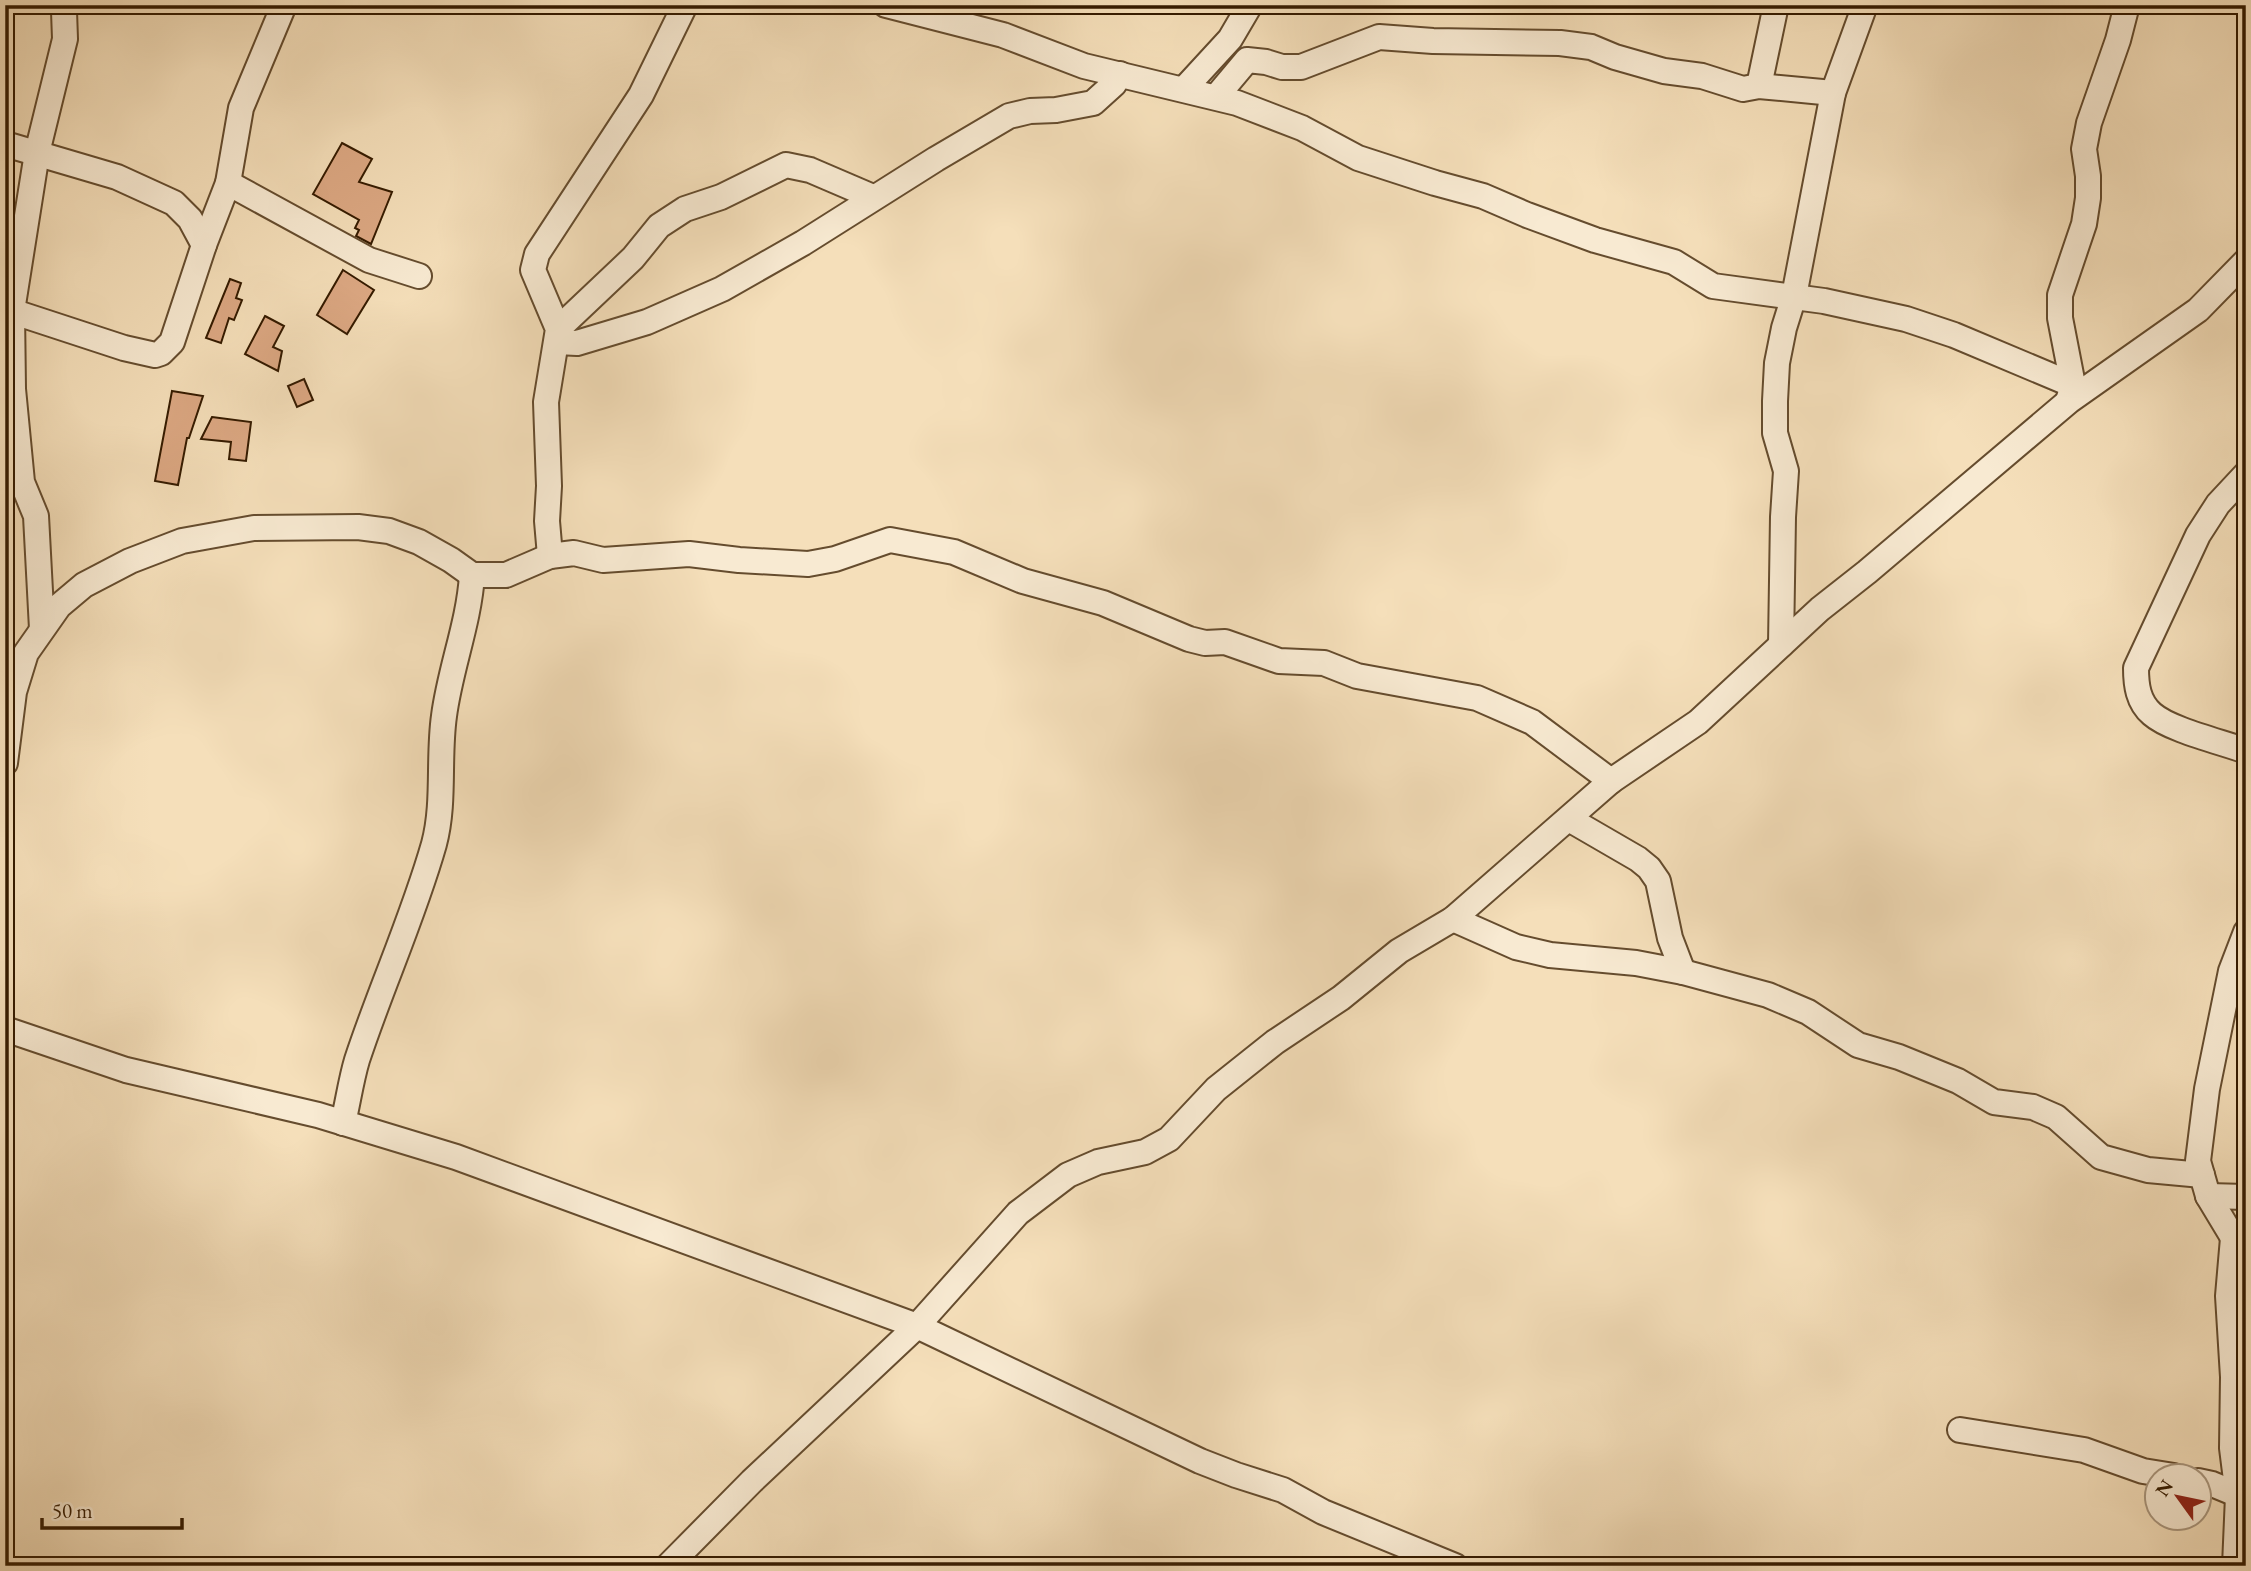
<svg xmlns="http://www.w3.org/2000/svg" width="2251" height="1571" viewBox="0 0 2251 1571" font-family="'EB Garamond',serif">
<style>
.building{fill:#dca883;stroke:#351b00;stroke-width:2}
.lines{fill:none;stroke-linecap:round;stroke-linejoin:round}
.minor-casing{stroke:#654c2e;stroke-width:28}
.minor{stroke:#f8ead2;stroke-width:24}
</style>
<rect width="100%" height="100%" fill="#f5dfba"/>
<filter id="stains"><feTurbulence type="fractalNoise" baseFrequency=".00286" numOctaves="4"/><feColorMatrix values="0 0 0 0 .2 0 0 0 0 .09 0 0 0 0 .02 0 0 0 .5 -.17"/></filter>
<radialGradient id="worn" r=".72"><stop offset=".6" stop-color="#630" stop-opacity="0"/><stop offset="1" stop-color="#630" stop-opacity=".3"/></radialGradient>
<g class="building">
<polygon points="342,143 372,159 359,182 392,192 371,244 356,236 359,230 355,228 359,220 313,194"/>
<polygon points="343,270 374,290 347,334 317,315"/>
<polygon points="230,279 241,283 236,298 242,300 234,320 229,318 221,343 206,338"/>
<polygon points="265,316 284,326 273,347 282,351 278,371 245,354"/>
<polygon points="304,379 313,400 297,407 288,386"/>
<polygon points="172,391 203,396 189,438 187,438 178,485 155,481"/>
<polygon points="212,417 251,422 246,461 229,459 231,442 201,439"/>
</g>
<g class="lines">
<g class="minor-casing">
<g id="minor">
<polyline points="886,5 1003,35 1084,66 1237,103 1302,128 1358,158 1435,183 1483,196 1527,215 1595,240 1674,262 1713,286 1824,301 1906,319 1954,335 2073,385"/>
<polyline points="1759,86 1776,5"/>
<polyline points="1184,89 1230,39 1250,5"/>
<polyline points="1216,97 1247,60 1266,62 1282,67 1301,67 1379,37 1433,41 1560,43 1591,47 1615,57 1664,71 1702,76 1743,89 1759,86 1833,93"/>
<polyline points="5,144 117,177 174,203 190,219 204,245"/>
<polyline points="228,183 241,108 284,5"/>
<polyline points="5,309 124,348 155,355 161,353 172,342 204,245 228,183 369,260 419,276"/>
<polyline points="558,329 633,258 659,226 685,209 721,197 786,165 810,170 873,197"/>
<polyline points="557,342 577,343 647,322 722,289 803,243 936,159 1009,116 1030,111 1056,110 1093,103 1114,84 1120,74"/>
<polyline points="2069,398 2073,385 2060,318 2060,295 2084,224 2088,198 2088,176 2084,149 2089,123 2118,40 2127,5"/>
<path d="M2246,474l-28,30 -20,31 -62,133c0,17 2,34 16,46 18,16 70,28 94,37"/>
<polyline points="550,556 547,521 549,486 546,402 558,329 533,270 537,254 641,95 685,5"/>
<polyline points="42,629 36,516 22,482 13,389 12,311 37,153 65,39 64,11 61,5"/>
<polyline points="1781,645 1783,517 1786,471 1775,433 1775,401 1777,363 1784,328 1794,296 1833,93 1865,5"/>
<polyline points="5,763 14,692 26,653 59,606 84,585 130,561 182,541 254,528 358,527 389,531 419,542 451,560 472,575 506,575 550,556 574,553 603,560 689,554 739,560 808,564 835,559 890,540 954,552 1023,581 1103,603 1189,639 1205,643 1225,642 1279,661 1324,663 1357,676 1477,698 1532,722 1611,781"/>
<polyline points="1569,819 1638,859 1649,868 1658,881 1670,938 1683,972"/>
<polyline points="1453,919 1516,947 1550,955 1636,963 1683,972 1768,995 1808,1012 1858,1045 1899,1057 1958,1081 1994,1102 2033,1107 2056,1117 2101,1157 2148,1170 2202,1175"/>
<polyline points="2246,932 2231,971 2207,1089 2198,1161 2208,1196 2246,1259"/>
<polyline points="5,1029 126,1070 318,1115 456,1157 917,1326 1200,1461 1236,1475 1283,1490 1323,1512 1455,1566"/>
<path d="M343,1123c5,-21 8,-43 14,-63 24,-73 56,-142 77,-216 11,-41 4,-86 10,-128 6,-47 25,-93 28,-141"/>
<polyline points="2208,1196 2246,1197"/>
<polyline points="2233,1238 2228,1296 2233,1377 2232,1448 2238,1496 2235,1566"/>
<polyline points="1960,1430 2084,1450 2143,1471 2174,1476"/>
<polyline points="2198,1481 2212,1484 2246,1498"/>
<polyline points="668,1566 752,1481 917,1326 1018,1213 1068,1175 1098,1162 1145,1152 1169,1139 1216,1089 1275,1042 1341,998 1399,951 1453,919 1611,781 1698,722 1820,609 1867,572 2069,401 2198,310 2246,261"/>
</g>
</g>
<use href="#minor" class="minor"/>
</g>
<rect width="2251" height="1571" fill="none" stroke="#f5dfba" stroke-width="28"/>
<rect x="7" y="7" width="2237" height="1557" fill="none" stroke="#351b00" stroke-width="3.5"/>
<rect x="14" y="14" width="2223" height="1543" fill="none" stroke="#351b00" stroke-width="2"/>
<g transform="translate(2178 1497) rotate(303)"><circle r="33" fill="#f8ead2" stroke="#aa977e" stroke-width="2"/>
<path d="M0-5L12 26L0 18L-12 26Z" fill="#8f2418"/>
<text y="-10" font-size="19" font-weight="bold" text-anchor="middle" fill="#351b00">N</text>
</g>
<path d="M42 1518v10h140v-10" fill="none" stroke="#351b00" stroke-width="3.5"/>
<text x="52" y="1518" font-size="21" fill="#351b00" stroke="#f8ead2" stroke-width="5" paint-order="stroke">50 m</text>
<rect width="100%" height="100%" filter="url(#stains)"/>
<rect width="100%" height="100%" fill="url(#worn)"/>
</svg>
